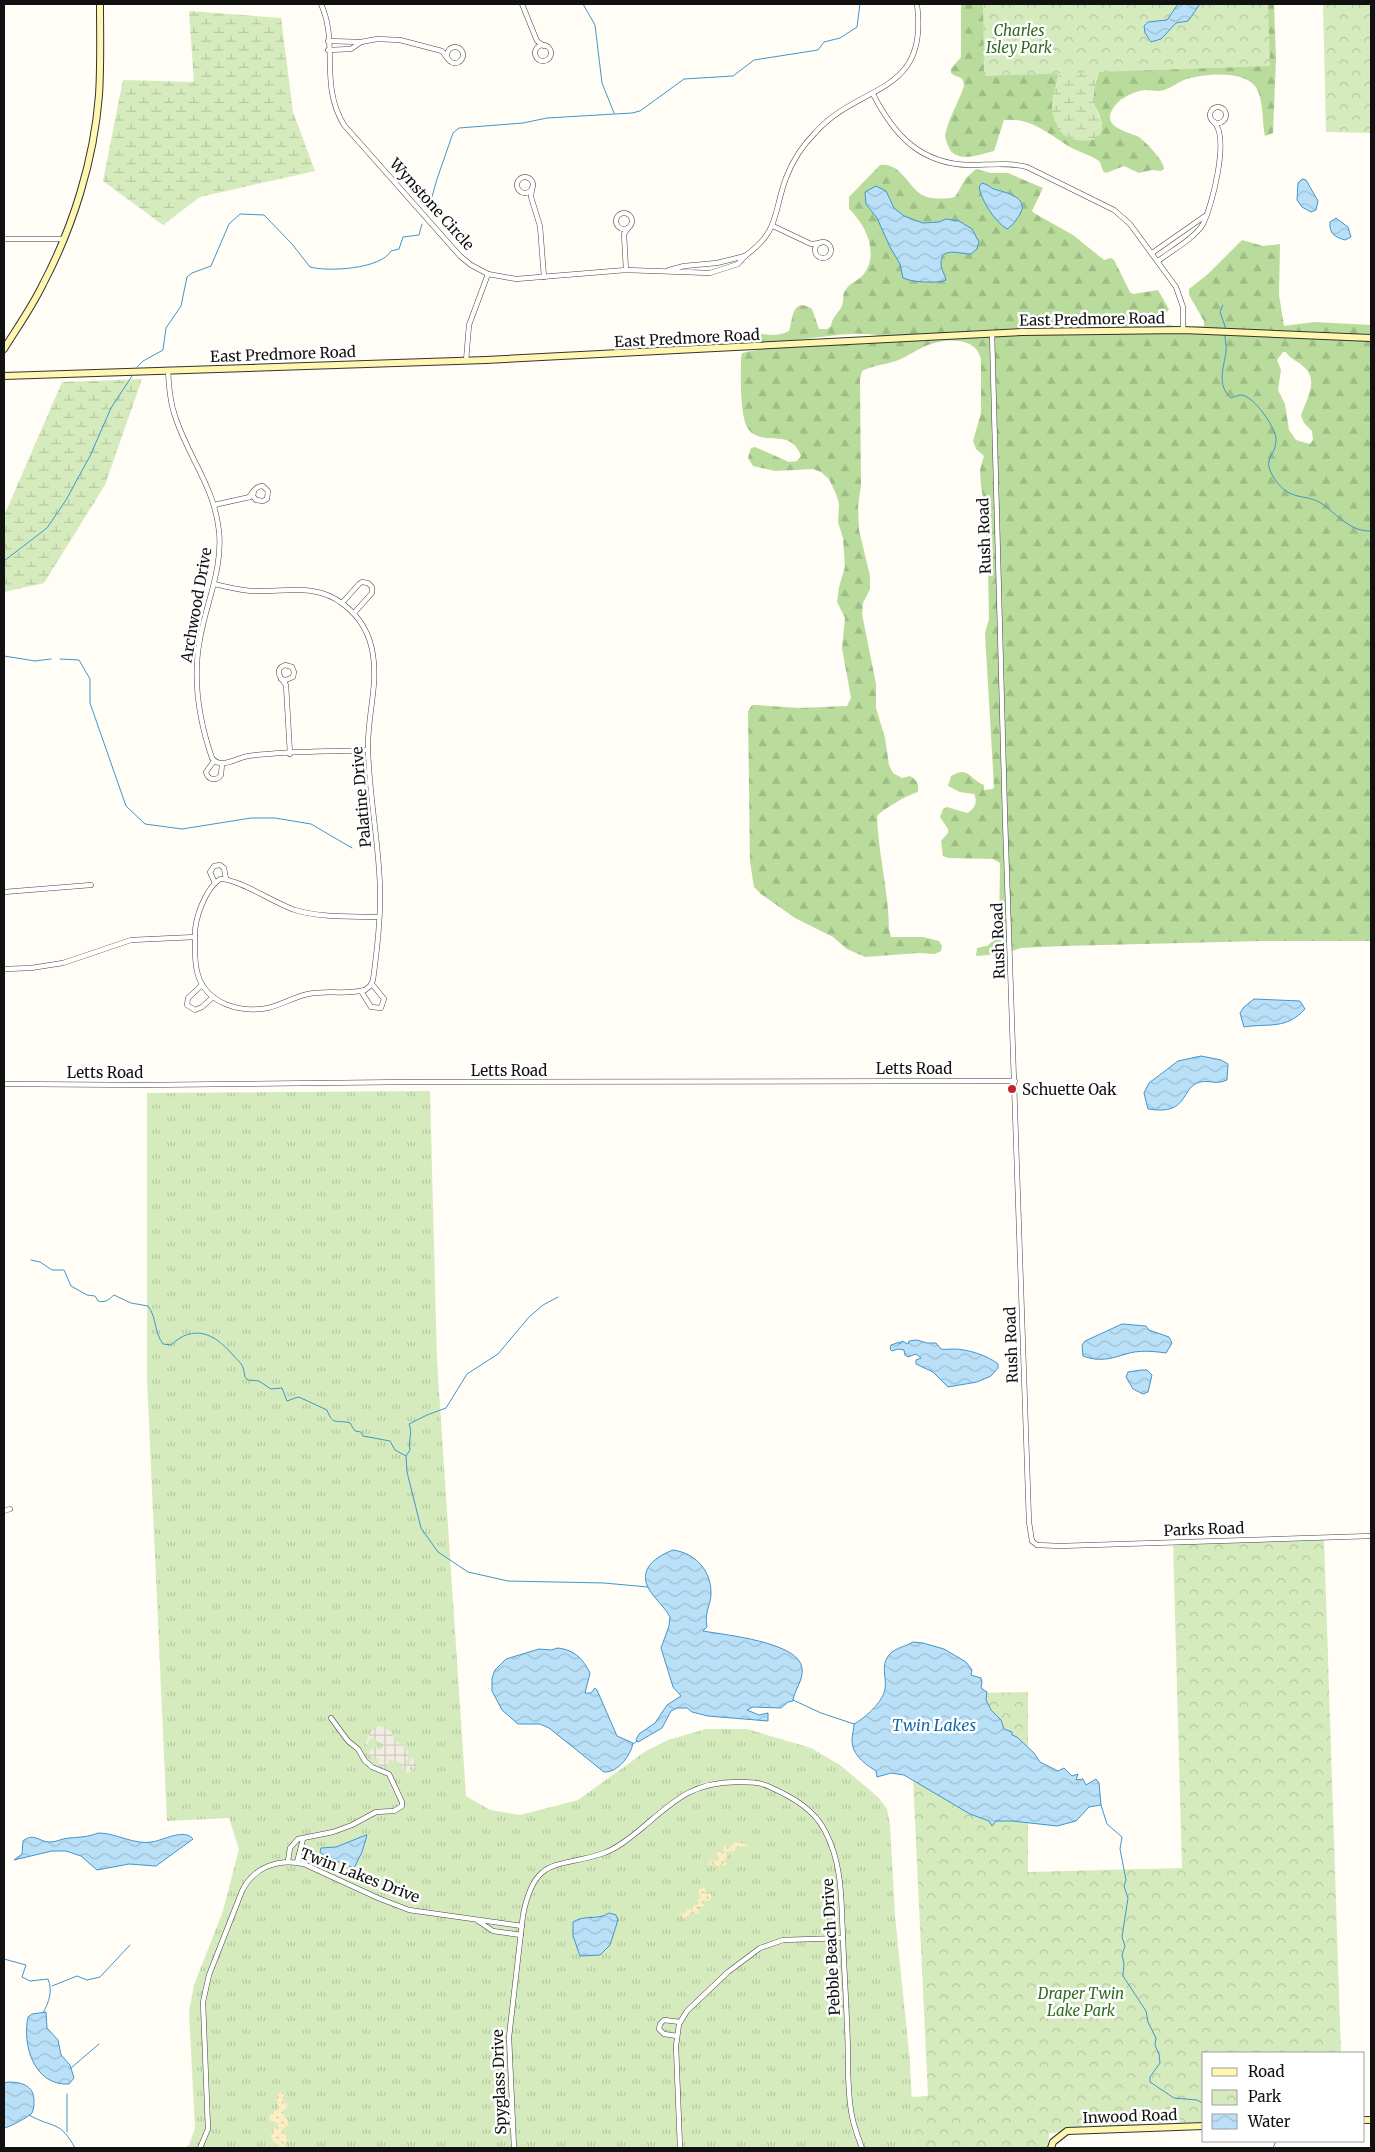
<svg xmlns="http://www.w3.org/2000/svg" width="1375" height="2152" viewBox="0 0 1375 2152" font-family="Merriweather,serif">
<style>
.grass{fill:url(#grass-tufts)}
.forest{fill:url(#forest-firs);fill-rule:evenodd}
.wetland{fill:url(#wetland-marsh)}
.sand{fill:url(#sand-dots)}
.park{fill:url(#park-crowns)}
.plaza{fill:url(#plaza-grid)}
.water{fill:url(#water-waves);stroke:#3f96cf}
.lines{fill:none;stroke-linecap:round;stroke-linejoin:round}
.stream{stroke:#3f96cf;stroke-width:1}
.street-casing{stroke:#444;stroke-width:5.5}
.secondary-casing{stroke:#333;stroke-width:8}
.street{stroke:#fff;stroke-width:4.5}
.secondary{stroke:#fff6b0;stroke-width:6}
.poi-dot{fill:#c4262e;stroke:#fff;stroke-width:2}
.labels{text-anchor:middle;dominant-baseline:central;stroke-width:5;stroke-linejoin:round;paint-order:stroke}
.park-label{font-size:15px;font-style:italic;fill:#2f6b1f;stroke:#fff}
.street-label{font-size:15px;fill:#111;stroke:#fff}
.poi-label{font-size:15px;fill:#111;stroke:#fff;text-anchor:start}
.water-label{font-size:16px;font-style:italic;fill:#1768a6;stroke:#fff}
</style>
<defs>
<pattern id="grass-tufts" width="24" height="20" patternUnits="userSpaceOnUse" patternTransform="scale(1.25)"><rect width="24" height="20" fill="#d5ebbd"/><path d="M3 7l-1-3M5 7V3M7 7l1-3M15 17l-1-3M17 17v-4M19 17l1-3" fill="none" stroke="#b6c8a1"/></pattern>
<pattern id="forest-firs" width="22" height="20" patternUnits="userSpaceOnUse" patternTransform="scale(1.25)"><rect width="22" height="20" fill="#b9dc9c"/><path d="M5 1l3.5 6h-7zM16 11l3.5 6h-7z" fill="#9ebc85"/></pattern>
<pattern id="wetland-marsh" width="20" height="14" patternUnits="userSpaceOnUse" patternTransform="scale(1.25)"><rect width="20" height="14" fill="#d5ebbd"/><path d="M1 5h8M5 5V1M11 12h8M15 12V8" fill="none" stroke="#b6c8a1"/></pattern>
<pattern id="sand-dots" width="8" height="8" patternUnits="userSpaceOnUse" patternTransform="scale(1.25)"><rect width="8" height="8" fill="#fbeec1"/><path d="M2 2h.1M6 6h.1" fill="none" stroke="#d6cba5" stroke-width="1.8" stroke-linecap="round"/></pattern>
<pattern id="park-crowns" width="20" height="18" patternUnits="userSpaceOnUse" patternTransform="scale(1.25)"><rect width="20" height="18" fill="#d5ebbd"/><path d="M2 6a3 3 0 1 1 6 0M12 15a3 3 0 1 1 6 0" fill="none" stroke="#b6c8a1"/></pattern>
<pattern id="plaza-grid" width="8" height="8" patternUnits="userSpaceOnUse" patternTransform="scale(1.25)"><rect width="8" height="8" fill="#f1ede2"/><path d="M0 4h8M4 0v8" fill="none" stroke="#cecac1"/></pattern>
<pattern id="water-waves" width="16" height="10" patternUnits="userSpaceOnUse" patternTransform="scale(1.25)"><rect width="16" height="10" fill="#b9e0f7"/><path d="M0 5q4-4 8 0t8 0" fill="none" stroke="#9ebfd3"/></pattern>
</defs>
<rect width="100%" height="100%" fill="#fffdf5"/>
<polygon class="grass" points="430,1091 437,1361 466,1796 490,1810 520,1815 578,1800 646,1751 668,1740 706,1729 747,1729 811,1748 840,1765 878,1797 887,1809 890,1825 895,1916 910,2062 914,2148 185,2148 189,2145 195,2128 189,2012 194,1985 223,1911 239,1849 229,1818 167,1821 147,1379 147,1093"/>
<g class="forest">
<path d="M961,4h65l34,64 -6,27 29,45c17,-1 23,-8 16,-26 -1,-3 -4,-7 -5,-10 -3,-14 5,-30 8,-43l98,-57h74l2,54 -3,75 -8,3c-3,-13 -1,-41 -11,-51 -14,-15 -53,-11 -70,-5 -7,3 -13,8 -20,10 -6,2 -13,0 -19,0 -14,2 -32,11 -35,26 -2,13 22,17 29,21 7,5 26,25 25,32l-3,2 -9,-1 -13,3 -15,-7 -18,7 -3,-2 -3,-9c-9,-7 -19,-9 -28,-14 -23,-13 -40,-31 -68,-28l-10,31c-15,4 -39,13 -46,-5 -2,-6 -4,-10 -2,-15 4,-15 13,-30 18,-45 0,-11 -6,-7 -13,-13v-4l10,-12z"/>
<path d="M880,165c23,-3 29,27 47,32 9,2 19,2 28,0l11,-19 10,-9 15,4h17l35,15 -11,23 2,2 39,22 31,25 7,-2 3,2 16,32 3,2 25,-4 11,19 -3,4 -1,11 15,3 24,-1v-5l-15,-26v-6l19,-15 34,-34 21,6 17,-2 -1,51 5,31 30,-4 57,3v616h-109l-199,5 -42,2 -19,6 -26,2 1,-8 10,-2 12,-10 1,-73 -7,-4 -45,-1 -5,-2 -2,-15 7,-8v-4l-8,-12 3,-8 4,-2 20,6c8,-4 11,-11 7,-19l-14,-2 -12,-6 3,-10c18,-11 18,3 33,9v5l9,-1 1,-2 -9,-154 4,-14 -1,-52 -4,-64 -3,-17 -1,-16 4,-14 -8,-7 -3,-8 8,-28v-54c-5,-22 -35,-21 -53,-14 -11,4 -21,12 -32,16 -12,4 -22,4 -34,10l-2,9 1,105 -3,21 1,24 11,46v13l-7,14 -1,11 14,70v24l9,30 4,27 4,8 9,5 8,-2c7,5 9,7 8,16 -11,3 -33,16 -41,24 1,38 12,76 12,114l2,7h32l16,4 3,5 -1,5 -6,3 -16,-1 -54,4 -18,-8 -14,-12 -38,-19 -34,-24 -7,-7 -4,-25 -2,-151 4,-6h4l43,3 48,-2 4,-8 -9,-50 3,-30 -8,-16 2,-15 6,-20 -2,-29 -5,-16 1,-18 -3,-10 -7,-15 -8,-7 -8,-3 -38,2 -22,-5 -5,-8 3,-10 4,-1 34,15 8,-1 4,-5c-10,-29 -38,-9 -52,-26 -10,-12 -8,-57 -8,-73l1,-4c45,-10 92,-9 137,-12v-5c-23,-8 -88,7 -117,7 -8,0 -17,2 -24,-2l7,-8c16,-1 29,6 44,-2 4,-12 3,-35 23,-22l7,20h8l4,-3c1,-9 7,-12 11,-20 2,-5 0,-11 3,-15 4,-8 13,-10 18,-16 17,-21 3,-50 -14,-66v-12zM1283,352h3c4,7 12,9 18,15 16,14 1,34 -3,49l3,7 8,8 1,9 -3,4 -14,-4 -7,-10 -4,-26 -7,-14 3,-20 -4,-10z"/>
</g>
<g class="wetland">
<polygon points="189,11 281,18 293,112 315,171 200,197 163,225 103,181 123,80 194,82"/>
<path d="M1102,61c-4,13 -10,28 -8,41 2,11 13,22 5,33 -6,10 -29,5 -36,-1 -6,-5 -10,-17 -11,-25 -1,-14 7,-27 8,-41z"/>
<polygon points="142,379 105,485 44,583 4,592 4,516 62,382"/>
</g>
<g class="sand">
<polygon points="734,1842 738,1843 743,1842 747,1845 743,1847 737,1846 734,1851 725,1852 729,1858 722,1861 726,1862 727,1864 725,1866 720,1864 719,1869 717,1869 716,1864 708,1865 710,1860 719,1861 716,1852 723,1852 724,1846 731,1847"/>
<polygon points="703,1887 706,1889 704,1894 711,1894 712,1898 708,1901 703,1900 705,1906 698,1907 699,1914 690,1913 688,1919 685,1919 679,1913 686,1913 687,1909 692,1910 693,1905 699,1904 697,1898 701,1897 698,1891"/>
<path d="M281,2091l4,1 -3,7 6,7 -6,7 6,7v5l-6,5 6,8 -4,7 2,3h-8l1,-3c-12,-6 -9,-13 0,-21l-9,-4 -1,-4 10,-8 -3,-11z"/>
</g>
<g class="park">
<polygon points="983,4 1268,4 1270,66 984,76"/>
<polygon points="1323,4 1371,4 1371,133 1326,132"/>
<polygon points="1324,1538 1341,2053 1204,2053 1204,2129 1049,2133 1048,2148 914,2148 911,2097 928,2096 909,1694 1028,1692 1028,1872 1182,1868 1173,1543"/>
</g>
<polygon class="plaza" points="378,1726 384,1727 390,1731 396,1741 408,1751 409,1755 406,1764 409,1764 411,1758 415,1761 416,1764 423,1765 417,1765 414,1770 411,1766 410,1769 412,1771 405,1774 406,1770 402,1768 402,1763 386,1759 389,1761 388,1765 385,1767 379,1765 378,1759 371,1757 369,1752 374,1747 381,1750 384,1745 371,1737 365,1748 363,1747 372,1731"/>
<g class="water">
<polygon points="1178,4 1200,4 1188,21 1176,23 1161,39 1151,42 1145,33 1144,26 1148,22 1167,20"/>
<polygon points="1302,179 1306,180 1318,201 1316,210 1311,212 1302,207 1297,200 1298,183"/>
<path d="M982,183c6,1 9,6 15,7 11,3 32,8 23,24 -4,7 -7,11 -13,15 -12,-7 -26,-29 -28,-42z"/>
<path d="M876,186l10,5 8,17 10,8 19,7 16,-1 7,-3 13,2 13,8 7,13 -2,7 -6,5c-11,0 -31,-8 -30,10 0,6 4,10 5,16 -7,4 -36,2 -43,-2l-3,-14 -10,-17 -13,-29 -11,-14 -1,-12z"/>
<path d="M1336,218l12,9 3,10 -6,3c-10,-3 -16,-6 -15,-18z"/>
<path d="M1254,999l46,2 5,8c-19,21 -36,14 -61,18l-4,-14 4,-6z"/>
<path d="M1201,1056l20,4 7,4 -1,16c-11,5 -17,0 -27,2 -20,5 -10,34 -52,27l-4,-16 5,-10 29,-22z"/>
<path d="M1122,1324l24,2 3,4 20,7 3,6 -6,10c-13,-2 -28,-3 -40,1 -16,5 -27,8 -43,2l-1,-11 3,-4z"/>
<path d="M917,1340l10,3h9l5,6c4,1 7,0 12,0 14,0 34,6 45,15v4l-7,8 -14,6 -29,5 -15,-15 -17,-8v-4l5,-2 -5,-4 -8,3 -3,-2 -1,-5 -6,-1 -6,2 -2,-2 1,-4 9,-3v2l2,-3 6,3 1,-3z"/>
<polygon points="1141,1370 1147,1370 1152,1375 1148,1392 1143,1394 1133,1389 1126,1377 1128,1372"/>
<path d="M673,1550c22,3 38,20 38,43 0,13 -7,18 -4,34l-4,4c22,4 96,11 99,37 2,12 -8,22 -9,33l-5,1 -7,6 -28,-1 -6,3 12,5 9,-2v8l-60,-5 -16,-4 -5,-4h-10l-6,3 -9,17 -24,14 -2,-2 3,-6 16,-11 12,-18 14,-9 -8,-9 -12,-39 8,-22 1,-9c-4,-8 -11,-14 -17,-22 -18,-22 -1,-37 20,-45z"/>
<path d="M913,1642l10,1 21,6 22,13 6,8 -1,5 10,3 1,4 -1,6 6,4 -1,8 5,10 10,10 3,9 8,3v3l5,2 17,16 6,9 18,9 6,-3 8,8 6,-2 -2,6 7,-1 3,6 10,-6 3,4 2,22 -12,2 -13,14 -19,5 -45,-5h-16l-4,5 -3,-5 -19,-7 -66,-39 -13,-2 -14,4 -1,-6c-11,-7 -24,-16 -24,-31 0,-5 2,-11 2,-16 11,-6 29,-22 31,-35 2,-12 -5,-23 4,-34 7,-8 16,-8 24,-13z"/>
<path d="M558,1648c17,2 25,11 32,25l-5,20h6l4,-5 2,2 20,46 16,7c-2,12 -15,30 -29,29l-55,-44 -9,-4h-22l-16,-14 -10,-19v-13l3,-8 11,-11 33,-10 12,1z"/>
<path d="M98,1833c19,0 35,12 54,9 12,-2 32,-14 41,-3l-37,27 -27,-2 -32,6 -16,-14 -15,-5h-14l-38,9 8,-6 1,-13c11,-9 16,1 27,1 7,0 13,-4 20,-4 10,-1 18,-1 28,-5z"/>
<polygon points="366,1835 367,1835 362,1852 354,1868 324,1856 320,1852 321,1848 336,1847"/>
<path d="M609,1913l7,2 2,5 -8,25 -10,10 -20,1 -7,-20v-14c12,-8 24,-1 36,-9z"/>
<path d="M46,2012l1,16 11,12 3,15 9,10 4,13 -5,6c-35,2 -47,-39 -41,-67l4,-3z"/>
<path d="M8,2082c13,0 26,3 26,19 0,3 0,8 -2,12 -2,3 -24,15 -28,15v-45z"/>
</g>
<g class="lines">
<g class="stream">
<polyline points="583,4 595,25 602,83 614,113"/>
<polyline points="430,204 437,179 453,133 459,128 523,123 547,118 632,113 640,111 684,79 733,76 754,60 818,50 824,42 840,38 857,27 860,4"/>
<polyline points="1223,305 1220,312 1226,329"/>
<path d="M1225,336c0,5 2,11 1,16 -2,15 -10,33 5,46 3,-1 7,-3 10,-3 13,1 34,32 35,43 1,20 -17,19 0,43 16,22 32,11 49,25 14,11 27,26 46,25"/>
<path d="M137,367l6,-6 20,-11 3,-22 15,-22 6,-29 5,-4 19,-7 18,-42 11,-10 24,1 28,29 18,23c18,5 71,2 81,-16l8,-2 4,-12 16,-2 3,-11"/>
<polyline points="4,561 47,528 66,500 90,456 111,408 132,376"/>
<polyline points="4,656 35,661 51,659"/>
<polyline points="60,659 79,660 90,679 90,703 126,806 145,824 182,829 251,818 275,818 311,824 352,848"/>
<path d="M31,1260l9,2 12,8h12l7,16 16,9 8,1 3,5c8,2 10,-1 16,-6l17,8 17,3c9,12 6,26 15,38l8,1c22,-21 43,-12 61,9 9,10 11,9 13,23l3,3 11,1 12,8 11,-1 5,13 11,-4 3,1 26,12c6,17 11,9 23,13l5,8 6,1 2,4 27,5 5,9 11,6"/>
<path d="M558,1297l-15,8 -14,12 -31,37 -31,20 -21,34 -19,7 -18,9c4,9 -1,16 1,26l-4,6 1,16 14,56 17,24 30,20 40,9 96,2 44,4"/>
<polyline points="793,1700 821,1713 854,1724"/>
<polyline points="633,1744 637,1741"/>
<polyline points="1101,1805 1107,1824 1122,1837 1120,1849 1126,1880 1124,1886 1128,1898 1122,1937 1125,1946 1122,1955 1124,1964 1123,1976 1146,2011 1148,2022 1156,2038 1155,2045 1159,2054 1160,2063 1150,2077 1150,2082 1174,2098 1197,2100 1204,2104"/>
<path d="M4,1959l22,6 -4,12 8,4 18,-2c5,12 1,23 -5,34"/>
<polyline points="52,1986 77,1976 87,1980 100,1977 130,1945"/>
<polyline points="71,2068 99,2044"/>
<path d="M29,2115c25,14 31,5 46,33"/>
<polyline points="67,2132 67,2094"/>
<polyline points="1273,2148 1276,2141"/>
</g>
<g class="street-casing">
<g id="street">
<path d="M321,4c18,39 -2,80 23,121l116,131 11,9 17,9 28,5 110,-9 84,3 28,-9 7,-8 -28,7 -33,3 -15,4"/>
<polyline points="522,4 537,41 544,46"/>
<polyline points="328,41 361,42 377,39 400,40 442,51 447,58"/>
<circle cx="543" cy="53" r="8"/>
<circle cx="455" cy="55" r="8"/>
<polyline points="328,50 351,49 361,42"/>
<path d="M873,94c21,41 47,70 97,71 19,0 38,-3 57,2l87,43 16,14 46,63 7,20v23"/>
<circle cx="1218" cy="115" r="8"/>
<circle cx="525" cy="185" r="8"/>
<polyline points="532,188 531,197 540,226 544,277"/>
<circle cx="624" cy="221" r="8"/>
<polyline points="773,226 811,244 820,243"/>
<polyline points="4,239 63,239"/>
<circle cx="823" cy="250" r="8"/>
<polyline points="1152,253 1205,216"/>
<path d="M745,256c35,-25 28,-43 41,-78 6,-16 17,-33 29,-45 45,-51 114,-36 102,-129"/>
<path d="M1158,261c12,-9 38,-24 45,-37 9,-18 27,-87 11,-102"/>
<polyline points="626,270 624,234 628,228"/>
<polyline points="992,333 1005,818 1029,1522 1032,1541 1037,1545 1060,1546 1371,1536"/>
<polyline points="466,361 469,325 488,274"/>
<path d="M168,370c1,17 2,33 8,49 14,41 38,67 43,112 4,38 -13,72 -19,108 -8,41 -1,81 12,119 9,12 24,0 36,-2 39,-5 80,-4 120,-6"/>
<path d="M249,497c4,-5 6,-11 14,-11l5,5 -1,8 -4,2 -7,-1 -3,-4 1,-5"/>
<polyline points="214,505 250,497"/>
<path d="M214,584c14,3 27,7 41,7 30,1 62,-8 88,13 16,12 27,30 30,51 5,31 -6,63 -5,94 1,47 11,93 12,140 1,30 -3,62 -7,91l-3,6 -5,4c-19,5 -39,0 -57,4 -14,3 -27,11 -40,14 -28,5 -61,-4 -70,-33 -4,-12 -3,-25 -3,-38 -1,-17 10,-48 25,-58 17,-1 56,25 75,31 26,8 57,6 84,7"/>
<polyline points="342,603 359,584 362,582 368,583 372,587 372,593 354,613"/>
<path d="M281,679l5,1 7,-3 1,-5 -2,-5 -7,-2c-12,5 -4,13 1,20l4,69"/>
<path d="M214,761l-8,11c2,8 10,10 15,3l1,-11"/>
<polyline points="215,883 210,872 214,866 220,865 224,868 226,879"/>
<polyline points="4,892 91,885"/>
<polyline points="4,969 31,968 63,963 131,940 195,937"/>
<polyline points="202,985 188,998 187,1005 195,1010 202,1007 213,997"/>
<polyline points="361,991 371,1007 381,1008 384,999 372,984"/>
<polyline points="4,1084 145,1085 409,1082 1015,1081"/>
<polyline points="4,1511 10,1509"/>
<polyline points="288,1861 290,1848 298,1839 333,1832 352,1825 376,1812 394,1811 402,1806 402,1802 389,1774 372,1767 365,1761 358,1749 348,1741 331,1718"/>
<polyline points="297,1862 303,1839"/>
<polyline points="478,1921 493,1931 521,1935"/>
<polyline points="677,2036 664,2034 659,2029 660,2024 664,2020 680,2022"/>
<path d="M200,2148l8,-19 -5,-127 6,-27 33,-84c12,-24 36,-33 62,-27l74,34 31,12 113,16"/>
<path d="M514,2148l-5,-111 14,-122c12,-61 35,-46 81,-62 14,-5 27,-16 38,-25 32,-27 50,-46 95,-46 12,0 23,0 33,5 22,10 44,22 55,44 18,34 16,70 18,107 1,29 3,58 4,87 2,29 -1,62 5,91 2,11 6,21 10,32"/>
<polyline points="680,2148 676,2046 679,2024 687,2011 728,1972 760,1948 783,1940 843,1938"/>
</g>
</g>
<g class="secondary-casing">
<g id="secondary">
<path d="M4,349c13,-21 28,-42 39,-65 30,-57 51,-124 56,-189 2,-30 1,-61 1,-91"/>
<polyline points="4,376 486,360 1022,332 1183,330 1371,338"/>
<polyline points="1364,2120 1371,2120"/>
<polyline points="1051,2148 1053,2142 1067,2131 1204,2126"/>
</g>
</g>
<use href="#street" class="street"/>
<use href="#secondary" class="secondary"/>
</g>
<circle class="poi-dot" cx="1012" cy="1089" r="5"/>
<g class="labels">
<g class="park-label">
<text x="1019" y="30">Charles<tspan x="1019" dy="17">Isley Park</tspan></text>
<text x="1081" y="1993">Draper Twin<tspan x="1081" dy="17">Lake Park</tspan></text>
</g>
<g class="street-label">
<text transform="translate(432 204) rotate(48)">Wynstone Circle</text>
<text transform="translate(1092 319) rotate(-1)">East Predmore Road</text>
<text transform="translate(687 338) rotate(-3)">East Predmore Road</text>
<text transform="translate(283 354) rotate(-2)">East Predmore Road</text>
<text transform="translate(984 536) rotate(-92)">Rush Road</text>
<text transform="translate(196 605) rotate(-80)">Archwood Drive</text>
<text transform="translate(361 797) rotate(-95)">Palatine Drive</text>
<text transform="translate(998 941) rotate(-92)">Rush Road</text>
<text x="914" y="1068">Letts Road</text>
<text x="509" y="1070">Letts Road</text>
<text x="105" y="1072">Letts Road</text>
<text transform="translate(1011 1345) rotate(-92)">Rush Road</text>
<text transform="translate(1204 1529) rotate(-2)">Parks Road</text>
<text transform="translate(360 1875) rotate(21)">Twin Lakes Drive</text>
<text transform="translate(831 1947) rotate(-93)">Pebble Beach Drive</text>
<text transform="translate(499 2082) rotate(-92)">Spyglass Drive</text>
<text transform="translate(1130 2116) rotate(-2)">Inwood Road</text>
</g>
<g class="poi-label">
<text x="1022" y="1089">Schuette Oak</text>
</g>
<g class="water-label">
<text x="934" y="1725">Twin Lakes</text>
</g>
</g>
<rect width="1375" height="2152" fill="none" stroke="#111111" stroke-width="10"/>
<rect x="1202" y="2052" width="162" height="90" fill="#ffffff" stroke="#a0a0a0"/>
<rect x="1212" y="2068" width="25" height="8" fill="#fff6b0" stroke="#a0a0a0"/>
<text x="1248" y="2077" font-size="15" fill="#111111">Road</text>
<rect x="1212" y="2090" width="25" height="15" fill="url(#park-crowns)" stroke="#a0a0a0"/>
<text x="1248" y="2102" font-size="15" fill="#111111">Park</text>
<rect x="1212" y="2114" width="25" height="15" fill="url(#water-waves)" stroke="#a0a0a0"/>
<text x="1248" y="2127" font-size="15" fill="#111111">Water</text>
</svg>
